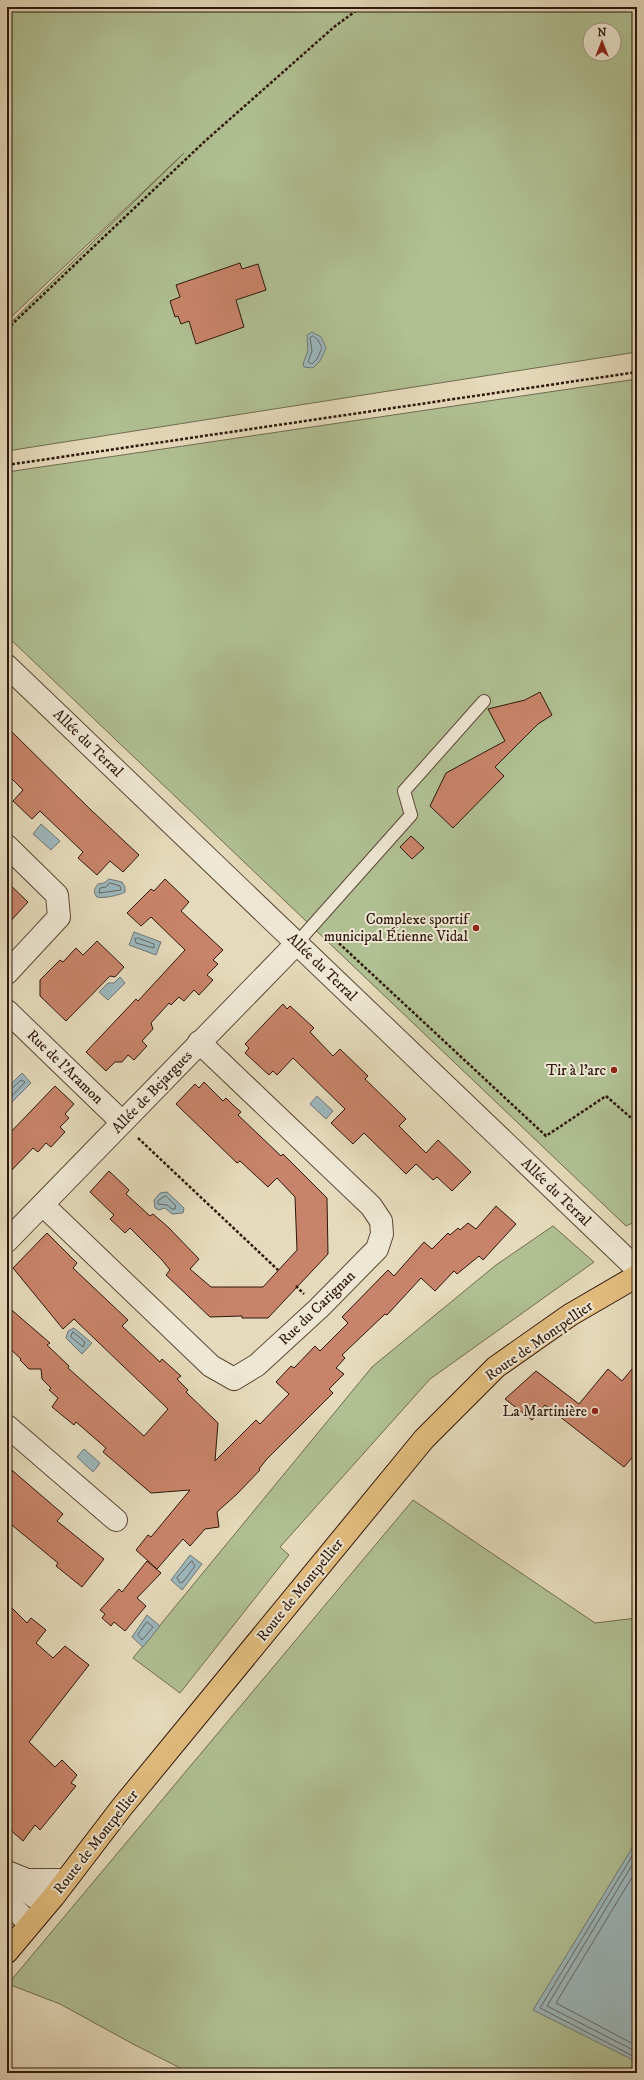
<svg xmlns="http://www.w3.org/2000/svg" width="644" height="2080" viewBox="0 0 644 2080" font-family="'IM FELL DW Pica',serif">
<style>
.green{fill:#b0c093;stroke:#706c50;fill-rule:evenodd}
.water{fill:#9cb7bc;stroke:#707776}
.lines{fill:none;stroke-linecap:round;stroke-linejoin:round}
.shore{stroke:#666764;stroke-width:1}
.building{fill:#c8846a;stroke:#2f170c}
.lane-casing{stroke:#5c4838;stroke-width:14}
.street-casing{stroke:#5c4838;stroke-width:24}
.primary-casing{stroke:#2f170c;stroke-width:24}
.path{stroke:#2f170c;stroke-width:2.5;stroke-dasharray:3 2;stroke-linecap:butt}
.lane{stroke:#eee7d3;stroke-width:12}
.street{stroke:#eee7d3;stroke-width:22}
.primary{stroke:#e2bd7e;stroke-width:22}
.poi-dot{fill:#8f2418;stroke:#eee7d3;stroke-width:1.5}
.labels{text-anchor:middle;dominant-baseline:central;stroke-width:4;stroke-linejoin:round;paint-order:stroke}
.street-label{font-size:15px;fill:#2f170c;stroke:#eee7d3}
.poi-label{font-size:15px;fill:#2f170c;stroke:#eee7d3;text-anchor:end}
</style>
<rect width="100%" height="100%" fill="#e5dabb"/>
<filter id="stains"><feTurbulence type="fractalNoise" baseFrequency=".005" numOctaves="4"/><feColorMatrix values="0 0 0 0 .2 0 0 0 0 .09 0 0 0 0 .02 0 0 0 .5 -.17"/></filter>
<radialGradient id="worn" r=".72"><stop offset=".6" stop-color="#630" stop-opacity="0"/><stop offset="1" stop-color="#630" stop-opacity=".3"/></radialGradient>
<g class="green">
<path d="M7,7h630v345l-630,99v-125l177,-173 -177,168zM590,30h24v24h-24z"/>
<polygon points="637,379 637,1221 626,1226 7,636 7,472"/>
<polygon points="553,1226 594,1262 430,1379 280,1547 289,1555 180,1693 133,1658 372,1367 496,1265"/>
<polygon points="413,1500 595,1623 637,1618 637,2073 190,2073 133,2044 60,2004 8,1984"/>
</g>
<g class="water">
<polygon points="312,332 321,337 326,348 320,361 313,368 304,367 303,364 308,351 307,335"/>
<polygon points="41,824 60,841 51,850 33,834"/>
<path d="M109,879l13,3 3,5v5c-4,3 -23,7 -28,5 -4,-5 -3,-8 1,-13l6,-1z"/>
<polygon points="134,932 161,942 156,955 129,945"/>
<polygon points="120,977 125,983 108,1000 99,992 108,983 114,983"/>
<polygon points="22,1073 31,1083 12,1102 7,1097 7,1088"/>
<polygon points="317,1096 333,1111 326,1119 310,1104"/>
<polygon points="167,1192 184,1208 183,1213 172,1214 165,1208 159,1210 155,1208 154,1200 160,1193"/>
<polygon points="74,1328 92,1343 82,1354 66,1338 68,1331"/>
<polygon points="84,1449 100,1463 93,1472 77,1457"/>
<polygon points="190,1555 202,1564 182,1590 171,1580"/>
<polygon points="147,1615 160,1626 143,1647 132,1637"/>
<polygon points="637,1840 637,2062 533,2010"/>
</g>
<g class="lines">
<g class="shore">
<polygon points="313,336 318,340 322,348 317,359 312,364 308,362 312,351 310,338"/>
<polygon points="110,883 120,886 121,890 99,893 100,888 106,887"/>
<polygon points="138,938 154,944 154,948 136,943 135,939"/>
<polyline points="7,1090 11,1089 21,1080 25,1082 13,1095 7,1094"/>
<polygon points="166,1196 176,1206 175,1209 172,1209 167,1205 158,1204 158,1201"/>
<polygon points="73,1332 85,1342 83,1347 71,1337"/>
<polygon points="192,1561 195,1566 183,1582 180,1583 177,1578"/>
<polygon points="147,1622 153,1627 142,1640 138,1635"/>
<polyline points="637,1848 540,2008 637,2058"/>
<polyline points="637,1857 547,2006 637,2052"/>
<polyline points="637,1869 556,2003 637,2046"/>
</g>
</g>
<g class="building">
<polygon points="240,263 242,269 258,264 266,290 236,300 244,327 196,344 189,321 181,324 178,316 175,317 170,301 180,297 176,285"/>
<polygon points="540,692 552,715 538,724 495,767 504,776 453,828 430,806 446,773 505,741 488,709 525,700"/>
<polygon points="7,727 90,809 139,855 123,872 110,861 97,875 78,858 83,852 40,811 32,819 13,801 23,790 7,774"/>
<polygon points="411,836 424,848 412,859 400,847"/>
<polygon points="165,879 189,902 181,911 223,950 213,960 218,964 207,975 213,980 199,995 194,990 184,1001 179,997 171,1005 169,1003 151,1023 153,1029 142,1041 147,1046 134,1060 128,1055 122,1062 115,1062 106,1071 86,1052 136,999 138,1001 185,950 151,917 141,926 127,913 151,889 154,891"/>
<polygon points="7,882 28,902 7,925"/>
<polygon points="97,941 124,967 115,977 110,976 66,1021 40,996 40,980 60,960 63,962 76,948 83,955"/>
<polygon points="283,1004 287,1009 290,1006 314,1028 310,1032 333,1056 340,1049 368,1076 365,1079 406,1119 399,1126 426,1153 438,1140 471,1172 452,1191 437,1177 433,1180 416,1164 406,1174 364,1133 353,1144 331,1123 345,1109 293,1058 277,1075 273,1071 269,1075 245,1053 249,1048 245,1044"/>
<polygon points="204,1082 223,1101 226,1098 233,1105 241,1112 238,1115 281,1156 283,1154 327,1198 328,1254 268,1318 242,1318 242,1316 210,1317 166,1275 170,1270 162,1260 130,1228 125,1233 110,1219 114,1215 90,1192 109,1171 129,1190 126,1194 150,1216 153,1214 168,1227 199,1259 190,1269 211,1287 263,1287 297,1250 295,1197 277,1178 268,1187 240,1161 237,1163 176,1104 195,1084 199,1088"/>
<polygon points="55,1086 74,1104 65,1114 69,1118 60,1127 65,1132 51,1147 46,1143 38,1152 33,1148 7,1175 7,1136"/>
<polygon points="496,1206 516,1224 483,1260 479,1256 457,1274 454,1271 435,1291 421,1278 387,1315 385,1314 342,1355 345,1358 336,1368 344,1374 329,1389 333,1393 266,1460 259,1469 260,1470 237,1494 217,1512 219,1527 205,1529 190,1546 183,1539 157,1569 136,1550 148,1535 151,1537 190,1490 151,1493 103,1452 106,1448 76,1422 74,1425 52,1407 58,1398 49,1390 51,1388 42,1379 41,1369 29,1369 20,1360 21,1359 7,1346 7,1306 50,1343 47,1345 69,1366 68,1368 144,1436 168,1409 74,1319 63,1329 13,1268 47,1233 77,1263 73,1268 128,1320 122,1326 160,1362 162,1359 181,1376 177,1379 188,1390 186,1392 218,1423 215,1461 256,1420 260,1424 289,1394 276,1382 291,1366 294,1368 315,1346 320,1351 348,1323 342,1317 388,1270 394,1276 424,1242 432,1249 448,1233 450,1235 458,1228 460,1230 468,1223 476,1229"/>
<polygon points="637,1363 637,1452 624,1467 545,1405 532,1420 505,1399 536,1371 579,1404 608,1369 622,1381"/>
<polygon points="7,1466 63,1514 57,1521 104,1559 82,1587 56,1566 58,1563 7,1521"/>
<polygon points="147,1561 161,1573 137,1598 146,1606 125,1631 114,1622 111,1626 102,1618 105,1614 100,1610 119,1589 122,1592"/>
<polygon points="7,1603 27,1623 31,1618 46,1630 36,1643 53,1658 65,1646 89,1665 29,1742 55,1767 62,1760 77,1775 71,1783 76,1786 40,1830 35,1825 23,1841 7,1827"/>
</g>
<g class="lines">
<g class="lane-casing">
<polyline id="lane" points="297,943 411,815 404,791 484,701"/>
</g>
<g class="street-casing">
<g id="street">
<polyline points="7,666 637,1269"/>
<polyline points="7,846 57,895 59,917 7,973"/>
<polyline points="7,1011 122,1122"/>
<polyline points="43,1205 211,1366 234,1379 257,1365 319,1308 377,1249 382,1234 381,1221 371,1206 199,1042"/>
<polyline points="7,1241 297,943"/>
<polyline points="7,1426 116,1520"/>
<polyline points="7,1872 27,1880 66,1880"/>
<polyline points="8,1878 46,1905"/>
<polyline points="7,1902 30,1924"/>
</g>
</g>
<g class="primary-casing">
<polyline id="primary" points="7,1952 54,1896 122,1807 424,1439 496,1367 570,1315 637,1276"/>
</g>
<g class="path">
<polyline points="7,329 204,142 334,27 361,7"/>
<polyline points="7,465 637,372"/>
<polyline points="328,933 546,1136 606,1096 637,1123"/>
<polyline points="138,1138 278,1270"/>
<polyline points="296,1286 304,1294"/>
</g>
<use href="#lane" class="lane"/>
<use href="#street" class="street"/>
<use href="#primary" class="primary"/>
</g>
<g class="poi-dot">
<circle cx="476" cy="928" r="4"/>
<circle cx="614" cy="1070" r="4"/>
<circle cx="595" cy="1411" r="4"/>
</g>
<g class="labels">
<g class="street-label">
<text transform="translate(88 743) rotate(44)">Allée du Terral</text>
<text transform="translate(322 967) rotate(44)">Allée du Terral</text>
<text transform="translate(65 1067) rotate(44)">Rue de l'Aramon</text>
<text transform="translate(152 1092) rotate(-46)">Allée de Bejargues</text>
<text transform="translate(556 1192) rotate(44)">Allée du Terral</text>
<text transform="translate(317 1308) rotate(-44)">Rue du Carignan</text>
<text transform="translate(539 1341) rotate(-35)">Route de Montpellier</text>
<text transform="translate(300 1590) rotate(-51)">Route de Montpellier</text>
<text transform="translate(96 1842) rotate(-52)">Route de Montpellier</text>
</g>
<g class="poi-label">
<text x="468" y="919">Complexe sportif<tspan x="468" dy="17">municipal Étienne Vidal</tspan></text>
<text x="606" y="1070">Tir à l'arc</text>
<text x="587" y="1411">La Martinière</text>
</g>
</g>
<rect width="644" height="2080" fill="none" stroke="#e5dabb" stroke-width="24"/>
<rect x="8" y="8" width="628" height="2064" fill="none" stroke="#2f170c" stroke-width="2"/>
<rect x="12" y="12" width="620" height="2056" fill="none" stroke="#2f170c"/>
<g transform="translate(602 42)"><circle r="19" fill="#eee7d3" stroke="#a29483"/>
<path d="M0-3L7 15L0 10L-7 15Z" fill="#8f2418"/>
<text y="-6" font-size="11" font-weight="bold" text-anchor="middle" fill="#2f170c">N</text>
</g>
<rect width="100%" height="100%" filter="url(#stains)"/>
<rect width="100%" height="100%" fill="url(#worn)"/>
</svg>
